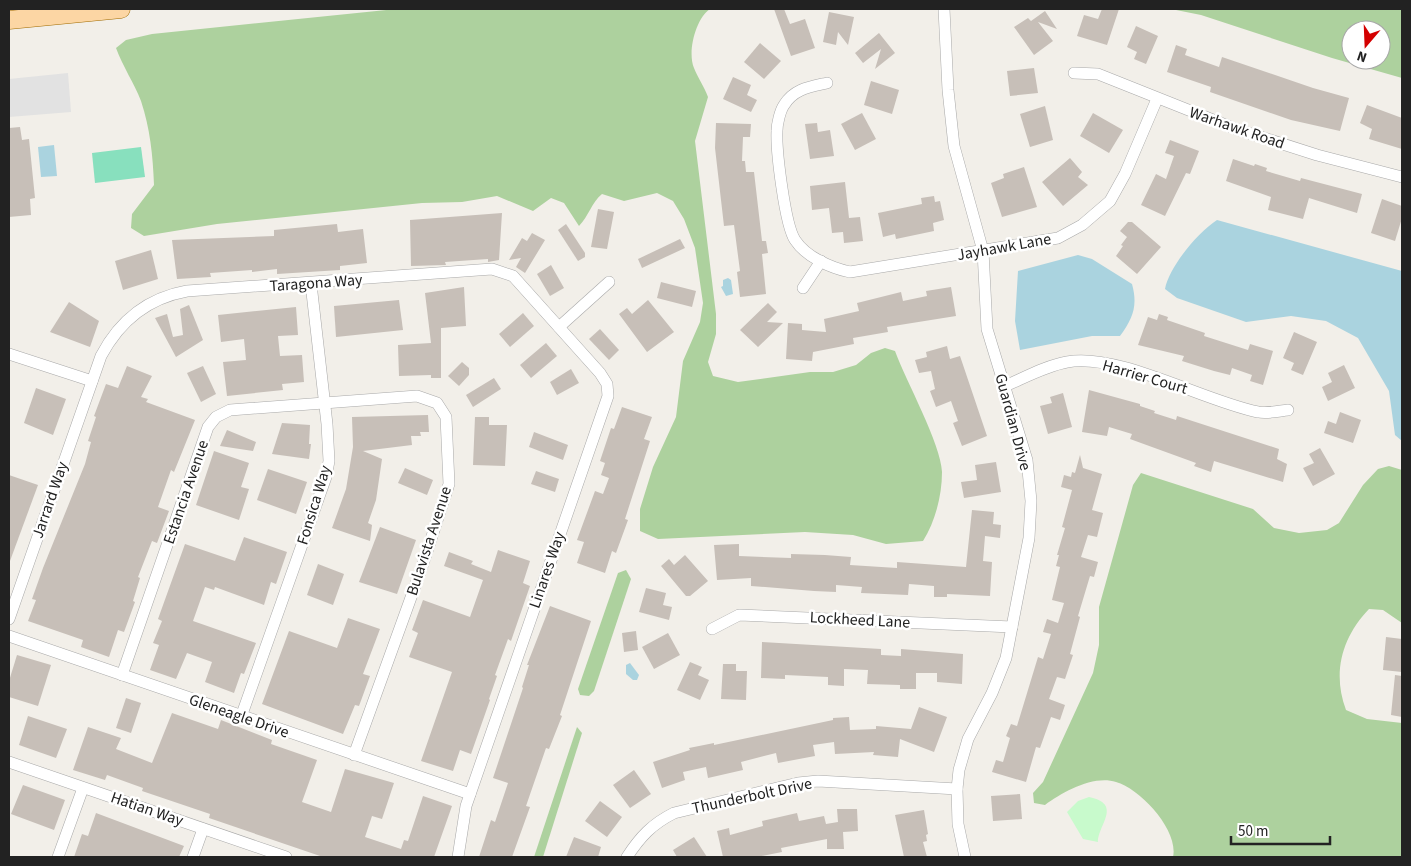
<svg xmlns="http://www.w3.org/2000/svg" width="1411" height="866" viewBox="0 0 1411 866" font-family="'Source Sans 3',sans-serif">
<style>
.forest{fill:#add19e;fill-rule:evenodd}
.park{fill:#c8facc}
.pitch{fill:#88e0be}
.parking{fill:#e2e2e2}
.water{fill:#aad3df}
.building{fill:#c7bfb8}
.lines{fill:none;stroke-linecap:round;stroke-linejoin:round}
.minor-casing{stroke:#a9a9a9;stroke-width:12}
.primary-casing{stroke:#a06b00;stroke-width:19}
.minor{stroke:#fff;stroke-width:11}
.primary{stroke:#fcd6a4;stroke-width:18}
.labels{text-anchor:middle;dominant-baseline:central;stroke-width:5;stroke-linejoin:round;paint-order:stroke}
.street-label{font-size:16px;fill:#222;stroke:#fff}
</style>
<rect width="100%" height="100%" fill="#f2efe9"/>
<g class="forest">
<path d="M396,9h314c-14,9 -23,43 -16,59 4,10 10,18 14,29l-13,44 21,173v20l-8,28 5,14 25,6 72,-10h23l23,-7 15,-12 14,-5 10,3c11,30 46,93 47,121 0,24 -7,50 -19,69l-37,3 -33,-9 -48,-3 -147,7 -18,-8v-22l13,-42 23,-50 7,-56 17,-39 3,-19 -8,-55 -11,-29 -11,-18 -16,-8 -33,8 -22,-7c-11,9 -13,22 -23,32l-15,-23 -13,-5 -18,13 -36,-15 -35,6 -40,1 -205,21 -73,12 -13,-8 1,-14 22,-29c-1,-29 -4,-57 -13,-84 -7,-18 -18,-34 -25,-53l10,-8 26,-6z"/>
<path d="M1171,9h231v69l-70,-20 -131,-43zM1351,30h30v30h-30z"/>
<path d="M1389,466l13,4v153l-19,-13 -14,-1c-27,28 -37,64 -23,101l21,9 35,4v134h-229c6,-26 -32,-68 -57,-75 -23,-7 -53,10 -71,23l-11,-2 -1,-10 10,-11 50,-109 6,-28v-38l34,-122 8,-12 112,36 21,19 25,5 28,-3 12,-7 24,-38 15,-16z"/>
<polygon points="626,570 631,579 594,691 589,696 580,695 578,689 618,573"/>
<polygon points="577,727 582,733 543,857 534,857"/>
</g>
<path class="park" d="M1089,797c34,7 9,28 9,45l-15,-3 -16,-27 11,-11z"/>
<polygon class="pitch" points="141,147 145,177 95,183 92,153"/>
<polygon class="parking" points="68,73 71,112 9,117 9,79"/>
<g class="water">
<polygon points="54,145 57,176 41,177 38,147"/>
<path d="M1217,220l185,51v170l-7,-6 -6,-44 -31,-53 -32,-17 -35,-5 -45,6 -69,-24 -12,-9c4,-22 33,-57 52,-69z"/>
<path d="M1078,255l14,4 40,25c6,22 1,34 -12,52h-28l-72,14 -5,-29 3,-50z"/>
<polygon points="728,278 731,280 733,294 726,296 721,287 723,286 723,280"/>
<polygon points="630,663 639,675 637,680 633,680 626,674 626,665"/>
</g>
<g class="building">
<polygon points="774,9 784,9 790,24 805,19 815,48 791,56"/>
<polygon points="1102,9 1119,9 1107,45 1077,36 1084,15 1098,19"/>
<polygon points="1045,11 1057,29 1038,22 1053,41 1034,55 1014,27 1028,18 1031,21"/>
<polygon points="829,12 854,17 848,45 838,32 836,45 823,42"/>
<polygon points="1136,26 1158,36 1146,64 1134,59 1137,52 1127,47"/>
<polygon points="879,33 895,53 875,69 881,49 863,63 855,53"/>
<polygon points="760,43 781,61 764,79 744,62"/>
<polygon points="1176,45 1187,49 1185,55 1219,67 1222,57 1313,88 1349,98 1340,131 1291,120 1210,92 1211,87 1167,72"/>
<polygon points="1034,68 1038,93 1010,96 1007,71"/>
<polygon points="733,77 751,85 747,95 757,100 751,112 723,99"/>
<polygon points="871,81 899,90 892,114 864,105"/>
<polygon points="1367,105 1402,118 1402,149 1369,139 1372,129 1360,123"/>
<polygon points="1045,106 1053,140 1030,147 1020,114"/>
<polygon points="862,113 876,139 855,150 841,124"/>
<polygon points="1093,113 1123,130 1109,153 1080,136"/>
<polygon points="716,123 751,124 750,137 743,137 742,161 745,161 746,172 754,172 762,241 766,241 768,253 762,254 766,294 740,297 737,272 740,271 734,225 724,226 715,148"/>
<polygon points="817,123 818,132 830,130 834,156 810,159 805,124"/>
<polygon points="20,127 22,140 29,139 35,198 30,199 31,215 9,217 9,128"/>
<polygon points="1170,140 1199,151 1190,174 1186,173 1165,216 1141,205 1156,174 1166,179 1174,156 1165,153"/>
<polygon points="1070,158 1082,172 1078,177 1088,185 1063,206 1042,182"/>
<polygon points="1233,159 1254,166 1255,164 1267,168 1266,171 1300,181 1301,178 1362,194 1357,213 1309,198 1303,219 1268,210 1271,197 1226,181"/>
<polygon points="1024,167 1037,207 1002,217 991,183 1004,178 1003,174"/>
<polygon points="845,182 849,218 860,217 863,241 844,243 843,232 832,233 829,208 812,210 810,186"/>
<polygon points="934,196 935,202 940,201 944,220 933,223 934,231 896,239 895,234 883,237 878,213 922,204 921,198"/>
<polygon points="1382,199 1402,206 1402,218 1395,241 1371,233"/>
<polygon points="598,209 614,212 607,249 591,247"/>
<polygon points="502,213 499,260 488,262 488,259 445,262 446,265 411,266 410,220"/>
<polygon points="1128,222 1132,222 1161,247 1137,274 1116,256 1123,246 1121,245 1127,237 1120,231"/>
<polygon points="337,224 338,232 363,229 367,263 340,266 340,270 277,274 277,269 252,272 252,270 210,273 211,277 177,279 172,240 274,236 274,230"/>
<polygon points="566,224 585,253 585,257 578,261 558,230"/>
<polygon points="532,233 545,240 525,273 516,267 521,258 509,260 522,238 527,241"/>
<polygon points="680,239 685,248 642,268 638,259"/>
<polygon points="151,250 158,279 123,290 115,261"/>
<polygon points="551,265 564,288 550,296 537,274"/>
<polygon points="661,282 696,291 692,307 657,298"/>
<polygon points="464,287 466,326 441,328 441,378 431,378 431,375 399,376 398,345 431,343 425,293"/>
<polygon points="951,287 956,316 887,327 888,332 853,338 854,344 813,352 812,361 786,359 788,323 802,324 802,330 826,332 824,319 859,311 857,303 901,292 903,301 927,296 926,291"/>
<polygon points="399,300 403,330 336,337 334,306"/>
<polygon points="648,300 674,332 647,352 619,314 627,308 632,314"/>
<polygon points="69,302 99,321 90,347 50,332"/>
<polygon points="768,303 777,312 767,322 783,323 758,347 740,330"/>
<polygon points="189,305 203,340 176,357 155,318 167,314 173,337 183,335 180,309"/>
<polygon points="296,307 298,335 278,336 280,356 302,355 304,382 282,384 283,390 227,396 223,362 246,360 244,339 221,342 218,315"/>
<polygon points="523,313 534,326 510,347 499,334"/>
<polygon points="1159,314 1168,317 1167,320 1205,333 1204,336 1248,350 1250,344 1273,351 1263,385 1250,381 1252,375 1232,368 1230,375 1214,371 1182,361 1184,356 1138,345 1148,317 1157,320"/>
<polygon points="600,329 619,350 609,360 589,339"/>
<polygon points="1294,332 1317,342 1303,375 1291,370 1294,363 1283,358"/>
<polygon points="546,343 557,356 531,378 520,365"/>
<polygon points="947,346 950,359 960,356 987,436 962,446 953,423 958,421 951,401 936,407 930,391 935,389 931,371 919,373 915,360 927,357 926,352"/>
<polygon points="462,362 469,368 469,375 459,386 448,376"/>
<polygon points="1344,365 1355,388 1328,401 1322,387 1332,382 1328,373"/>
<polygon points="127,366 152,376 141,397 148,399 146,402 195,420 174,472 171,470 158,507 169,511 157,543 152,541 138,577 140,578 133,601 135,602 124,632 118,630 109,657 81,647 83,640 28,621 36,600 32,599 43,568 85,464 91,442 88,441 96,417 94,416 106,384 118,388"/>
<polygon points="203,366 216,394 201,402 187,373"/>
<polygon points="571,369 579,383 557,395 550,382"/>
<polygon points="494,378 501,389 473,407 466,395"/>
<polygon points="36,388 66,399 53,435 24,423"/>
<polygon points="1089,390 1140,404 1140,406 1155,411 1154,413 1176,420 1177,416 1279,449 1277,459 1287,464 1283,482 1214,461 1211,472 1194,466 1196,463 1130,439 1132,434 1109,427 1107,436 1082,432"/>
<polygon points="1063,393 1072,427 1048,434 1040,406 1052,403 1050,397"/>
<polygon points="622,407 652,417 644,439 650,441 625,519 628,520 616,553 612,551 605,573 577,563 584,542 577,540 595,491 603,494 609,478 601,475 605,463 600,461 611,428 614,429"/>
<polygon points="1340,412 1361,420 1353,443 1324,433 1328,421 1336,424"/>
<polygon points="428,415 429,432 420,432 421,436 411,436 412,445 363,451 382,459 376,500 368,523 372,525 370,541 332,528 346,489 353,447 352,417"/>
<polygon points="475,417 489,417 489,425 507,425 505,466 473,465"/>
<polygon points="282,423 310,425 309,444 311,444 309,459 272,454"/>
<polygon points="227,430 256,442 253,451 220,446"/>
<polygon points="534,432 568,445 563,460 529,447"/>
<polygon points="1320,448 1335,474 1313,486 1303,468 1314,463 1309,454"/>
<polygon points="214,451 249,463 241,487 249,489 239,520 196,505"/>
<polygon points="1080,455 1083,468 1102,474 1092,510 1103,513 1097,537 1088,535 1081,557 1098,562 1094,577 1090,576 1078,616 1080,617 1070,654 1073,655 1065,679 1057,677 1049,699 1065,705 1060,720 1051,717 1040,748 1036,747 1026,782 992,772 996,760 1003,762 1010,738 1006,736 1011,724 1017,726 1038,657 1043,659 1051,634 1043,632 1047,619 1058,623 1064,603 1052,600 1060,567 1056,566 1059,555 1057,555 1065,528 1062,527 1072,490 1061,487 1064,475 1071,477 1072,472 1075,473"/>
<polygon points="996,462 1001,492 964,498 961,482 977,480 975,465"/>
<polygon points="405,468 433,480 427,495 398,483"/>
<polygon points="268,469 307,482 296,514 257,500"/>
<polygon points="536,471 559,479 555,492 531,484"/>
<polygon points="9,475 38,485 10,561 9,561"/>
<polygon points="972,510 994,512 993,524 1001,525 1000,538 985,536 983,561 992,562 990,596 947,594 947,597 934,597 934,586 909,584 908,595 861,593 862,587 836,585 836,592 814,591 751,586 751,578 717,580 714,545 739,544 739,556 791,558 791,554 825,555 851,557 850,565 897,568 897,562 966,567"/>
<polygon points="380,527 416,540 397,594 359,582"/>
<polygon points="244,537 287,552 276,584 271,582 264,605 215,587 214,590 205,587 193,621 256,643 244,674 241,673 234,693 205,682 212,662 187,653 176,679 150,670 159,645 153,643 162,621 158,619 185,544 235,561"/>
<polygon points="498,550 530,561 523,583 530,586 511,641 508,639 495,675 497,676 489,699 490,700 471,754 460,750 453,771 421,761 452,672 409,657 418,633 412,630 423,600 470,617 483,580 444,566 449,552 473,561 471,564 491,572"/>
<polygon points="685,555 708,581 690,596 686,596 661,566 669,559 674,565"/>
<polygon points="318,564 344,574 333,605 307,595"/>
<polygon points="646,588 666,593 663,605 672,607 669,620 639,612"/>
<polygon points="550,606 591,621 560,715 562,716 549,749 546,748 526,806 530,807 512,857 479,857 491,820 495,822 508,783 493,778 523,688 522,687 529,665 527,665"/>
<polygon points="348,618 380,629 363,674 370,676 359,706 355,705 343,734 262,704 289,631 337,648"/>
<polygon points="636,631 638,650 624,652 622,633"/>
<polygon points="668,633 680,655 654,669 642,647"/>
<polygon points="1386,637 1402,639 1402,672 1383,670"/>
<polygon points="762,642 881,649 881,655 901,656 901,649 963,654 962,684 937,682 937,673 916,673 916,689 900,689 900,685 867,684 868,670 844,669 844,686 828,685 828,677 785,675 785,679 761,678"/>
<polygon points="17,655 51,665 38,706 9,697 9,681"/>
<polygon points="690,662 702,667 698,675 709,680 700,700 677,690"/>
<polygon points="723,664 736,664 736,671 747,671 746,700 721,699"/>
<polygon points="1395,675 1402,676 1402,717 1391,715"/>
<polygon points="126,698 141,703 131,733 116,728"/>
<polygon points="919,707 947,717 934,752 900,739 898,757 873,755 874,752 835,754 834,742 813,745 815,756 778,763 776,753 741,762 743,770 708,778 706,767 683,772 685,780 662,788 653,762 690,750 689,748 714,743 714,745 833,720 833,718 849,717 850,730 876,729 876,726 911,729"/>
<polygon points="172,713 218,729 221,720 272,740 271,744 317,760 302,802 331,812 345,769 394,783 382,819 372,816 365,837 401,849 404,840 408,841 423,796 452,806 434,857 323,857 209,818 210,814 142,791 143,788 107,775 105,780 73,770 88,727 121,738 116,749 152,763"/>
<polygon points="28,716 67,729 56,758 19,745"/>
<polygon points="634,770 651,794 630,808 613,785"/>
<polygon points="23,785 65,800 54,830 11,814"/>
<polygon points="1020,794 1022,819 993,821 991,796"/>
<polygon points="600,801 622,817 607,837 585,821"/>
<polygon points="837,809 857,809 858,831 843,832 844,849 827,849 827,839 781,848 782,852 757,857 723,857 717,831 729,828 730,835 763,826 762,821 797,813 799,821 824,816 826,824 838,822"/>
<polygon points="924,810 928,834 926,835 927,841 923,842 927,857 904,857 895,815"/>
<polygon points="96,813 184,846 179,857 74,857 82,834 88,836"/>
<polygon points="574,837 601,847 598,857 566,857"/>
<polygon points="694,837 707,857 677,857 673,850"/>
</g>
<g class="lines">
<g class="minor-casing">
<g id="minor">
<polyline points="944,9 948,90 954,146 983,251 987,329 1027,460 1031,501 1029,538 1006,658 992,693 968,739 959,770 957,789 958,824 965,857"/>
<polyline points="1074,73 1098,74 1236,129 1317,155 1402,177"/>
<path d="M827,83c-18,4 -33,6 -43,22 -4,6 -7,19 -7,26 -1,20 8,94 18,109 11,17 36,28 55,32l208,-34 24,-13 28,-24 15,-27 32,-75"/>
<polyline points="803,288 821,261"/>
<polyline points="559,327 609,282"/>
<polyline points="9,354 92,381"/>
<path d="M1003,387c21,-9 42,-21 64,-25 50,-10 139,40 191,50 9,2 21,-1 30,-2"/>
<path d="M9,619l92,-263c19,-36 47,-58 86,-65l305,-22 21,7 87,97 7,11 1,12 -142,410 -8,51"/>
<polyline points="712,629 739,615 1012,627"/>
<polyline points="9,636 470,794"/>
<polyline points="122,675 208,427 216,417 230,410 417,396 437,403 446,417 449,484 422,567 354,755"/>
<polyline points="241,717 326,477 329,461 327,424 311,284"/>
<polyline points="9,762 286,857"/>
<polyline points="58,857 83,788"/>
<polyline points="193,857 203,829"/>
<path d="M627,857c13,-20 25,-33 47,-44l124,-30 20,-2 139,8"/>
</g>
</g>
<g class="primary-casing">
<polyline id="primary" points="9,20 121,9"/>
</g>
<use href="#minor" class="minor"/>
<use href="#primary" class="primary"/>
</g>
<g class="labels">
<g class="street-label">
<text transform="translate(1237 128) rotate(19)">Warhawk Road</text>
<text transform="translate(1004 247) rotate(-10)">Jayhawk Lane</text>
<text transform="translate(316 283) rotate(-4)">Taragona Way</text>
<text transform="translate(1145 377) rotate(16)">Harrier Court</text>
<text transform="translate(1013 422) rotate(75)">Guardian Drive</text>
<text transform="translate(186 492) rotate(-71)">Estancia Avenue</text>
<text transform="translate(50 500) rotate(-71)">Jarrard Way</text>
<text transform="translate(314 505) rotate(-73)">Fonsica Way</text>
<text transform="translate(429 541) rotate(-72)">Bulavista Avenue</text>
<text transform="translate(547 570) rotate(-71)">Linares Way</text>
<text transform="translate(860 620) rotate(3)">Lockheed Lane</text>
<text transform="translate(239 716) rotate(19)">Gleneagle Drive</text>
<text transform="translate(752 796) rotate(-12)">Thunderbolt Drive</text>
<text transform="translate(147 809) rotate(19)">Hatian Way</text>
</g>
</g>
<rect width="1411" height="866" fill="none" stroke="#222222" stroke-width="20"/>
<g transform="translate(1366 45) rotate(199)"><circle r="24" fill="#ffffff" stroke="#a7a7a7"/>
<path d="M0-4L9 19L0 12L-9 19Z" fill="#d40000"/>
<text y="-8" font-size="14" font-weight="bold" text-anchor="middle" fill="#222222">N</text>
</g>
<path d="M1231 836v8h99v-8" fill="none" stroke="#222222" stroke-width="2.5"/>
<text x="1238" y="836" font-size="15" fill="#222222" stroke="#ffffff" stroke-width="4" paint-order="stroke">50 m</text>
</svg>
